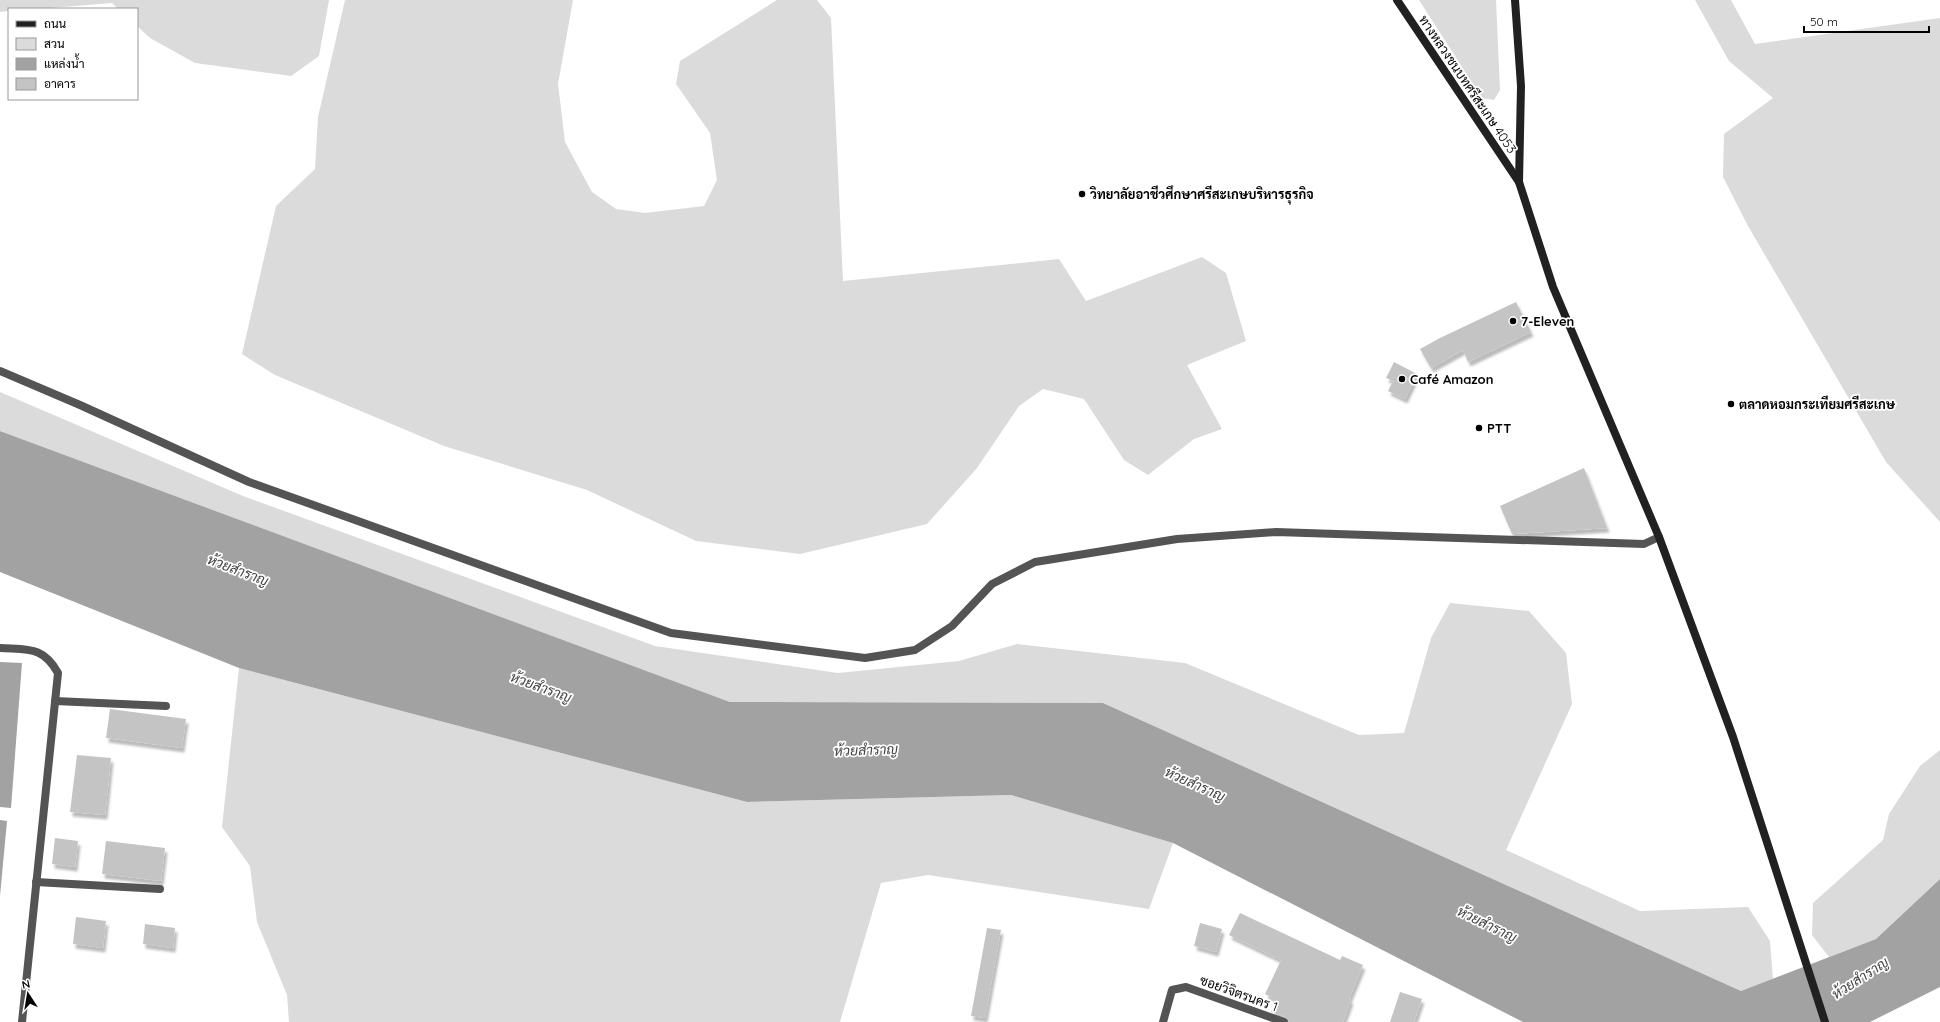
<svg xmlns="http://www.w3.org/2000/svg" width="1940" height="1022" viewBox="0 0 1940 1022" font-family="Quicksand,Sarabun,sans-serif">
<style>
.green{fill:#dbdbdb}
.water{fill:#a2a2a2}
.building{fill:#c4c4c4;filter:url(#shadow)}
.lines{fill:none;stroke-linecap:round;stroke-linejoin:round}
.lane{stroke:#545454;stroke-width:8}
.street{stroke:#545454;stroke-width:8}
.secondary{stroke:#212121;stroke-width:8}
.poi-dot{fill:#000;stroke:#fff;stroke-width:1.5}
.labels{text-anchor:middle;dominant-baseline:central;stroke-width:3.5;stroke-linejoin:round;paint-order:stroke}
.street-label{font-size:13px;fill:#000;stroke:#fff}
.poi-label{font-size:13px;font-weight:bold;fill:#000;stroke:#fff;text-anchor:start}
.water-label{font-size:14px;font-style:italic;fill:#434343;stroke:#fff}
</style>
<defs>
<filter id="shadow"><feDropShadow dx="2.5" dy="4.5" stdDeviation="1" flood-color="#0004"/></filter>
</defs>
<rect width="100%" height="100%" fill="#fff"/>
<g class="green">
<polygon points="0,0 329,0 319,56 291,76 195,63 150,38 137,26 137,9 118,9 112,3 38,9 9,9 9,11 0,12"/>
<polygon points="345,0 573,0 558,84 565,142 592,192 616,209 645,213 704,206 717,180 710,133 676,84 680,61 777,0 817,0 831,18 843,281 1059,259 1086,301 1202,257 1226,273 1246,341 1187,365 1222,429 1194,439 1148,475 1124,460 1084,399 1043,389 1019,406 977,468 927,524 800,554 696,541 587,490 444,446 275,375 242,354 276,206 315,169 318,117"/>
<polygon points="1419,0 1496,0 1500,90 1494,100 1482,98"/>
<polygon points="1695,0 1731,0 1755,44 1940,18 1940,522 1886,462 1748,226 1723,177 1724,134 1773,98 1729,61"/>
<polygon points="0,392 243,496 655,646 838,673 959,661 1017,644 1185,663 1359,735 1404,733 1431,638 1450,603 1529,611 1566,653 1572,704 1506,850 1640,911 1748,907 1770,941 1773,979 1741,991 1103,703 730,702 0,431"/>
<polygon points="239,668 747,802 1011,795 1173,843 1149,909 928,875 881,883 840,1022 289,1022 287,995 257,922 250,866 222,827"/>
<polygon points="1940,750 1940,879 1876,939 1829,957 1812,935 1813,903 1883,840 1889,814 1920,766"/>
</g>
<g class="water">
<polygon points="0,431 730,702 1103,703 1741,991 1876,939 1940,879 1940,987 1870,1022 1523,1022 1173,843 1011,795 747,802 239,668 0,572"/>
<polygon points="0,662 22,663 11,808 0,807"/>
<polygon points="0,820 7,821 0,896"/>
</g>
<g class="building">
<polygon points="1516,302 1531,332 1468,362 1463,350 1431,368 1420,349 1440,338"/>
<polygon points="1394,362 1417,374 1405,399 1388,391 1393,381 1386,378"/>
<polygon points="1584,468 1607,528 1512,534 1500,506"/>
<polygon points="110,709 186,719 182,748 106,738"/>
<polygon points="77,755 111,758 105,815 70,812"/>
<polygon points="55,838 78,841 75,867 52,864"/>
<polygon points="106,841 165,848 161,881 102,874"/>
<polygon points="1240,913 1340,960 1342,956 1363,965 1349,999 1351,1000 1343,1022 1289,1022 1286,1017 1271,1012 1277,1000 1265,994 1281,960 1229,935"/>
<polygon points="76,917 106,921 103,948 73,944"/>
<polygon points="1200,923 1222,929 1216,952 1194,946"/>
<polygon points="145,924 175,928 173,948 143,944"/>
<polygon points="987,928 1001,930 985,1018 971,1016"/>
<polygon points="1400,992 1422,999 1414,1022 1390,1022"/>
</g>
<g class="lines">
<g class="lane">
<path d="M0,648c28,2 43,-2 58,25l-36,349"/>
<polyline points="55,701 166,706"/>
<polyline points="36,882 160,889"/>
</g>
<g class="street">
<polyline points="0,371 80,405 249,482 671,633 865,658 915,650 952,626 992,584 1035,562 1177,539 1276,532 1644,544 1659,537"/>
<polyline points="1163,1022 1172,990 1186,987 1284,1022"/>
</g>
<g class="secondary">
<polyline points="1397,0 1519,182"/>
<polyline points="1515,0 1521,86 1519,182 1553,287 1659,537 1733,737 1825,1022"/>
</g>
</g>
<g class="poi-dot">
<circle cx="1082" cy="194" r="4"/>
<circle cx="1513" cy="321" r="4"/>
<circle cx="1402" cy="379" r="4"/>
<circle cx="1731" cy="404" r="4"/>
<circle cx="1479" cy="428" r="4"/>
</g>
<g class="labels">
<g class="street-label">
<text transform="translate(1468 84) rotate(56)">ทางหลวงชนบทศรีสะเกษ 4053</text>
<text transform="translate(1239 993) rotate(20)">ซอยวิจิตรนคร 1</text>
</g>
<g class="poi-label">
<text x="1090" y="194">วิทยาลัยอาชีวศึกษาศรีสะเกษบริหารธุรกิจ</text>
<text x="1521" y="321">7-Eleven</text>
<text x="1410" y="379">Café Amazon</text>
<text x="1739" y="404">ตลาดหอมกระเทียมศรีสะเกษ</text>
<text x="1487" y="428">PTT</text>
</g>
<g class="water-label">
<text transform="translate(238 570) rotate(21)">ห้วยสำราญ</text>
<text transform="translate(541 687) rotate(20)">ห้วยสำราญ</text>
<text transform="translate(866 750) rotate(-2)">ห้วยสำราญ</text>
<text transform="translate(1195 784) rotate(24)">ห้วยสำราญ</text>
<text transform="translate(1487 924) rotate(26)">ห้วยสำราญ</text>
<text transform="translate(1860 978) rotate(-33)">ห้วยสำราญ</text>
</g>
</g>
<rect x="8" y="8" width="130" height="92" fill="#ffffff" stroke="#999999"/>
<rect x="16" y="21" width="20" height="6" fill="#212121" stroke="#999999"/>
<text x="44" y="28" font-size="12" fill="#000000">ถนน</text>
<rect x="16" y="38" width="20" height="12" fill="#dbdbdb" stroke="#999999"/>
<text x="44" y="48" font-size="12" fill="#000000">สวน</text>
<rect x="16" y="58" width="20" height="12" fill="#a2a2a2" stroke="#999999"/>
<text x="44" y="68" font-size="12" fill="#000000">แหล่งน้ำ</text>
<rect x="16" y="78" width="20" height="12" fill="#c4c4c4" stroke="#999999"/>
<text x="44" y="88" font-size="12" fill="#000000">อาคาร</text>
<g transform="translate(28 994) rotate(348)" stroke="#ffffff" stroke-width="3" paint-order="stroke">
<path d="M0-3L7 15L0 10L-7 15Z" fill="#000000"/>
<text y="-6" font-size="11" font-weight="bold" text-anchor="middle" fill="#000000">N</text>
</g>
<path d="M1804 26v6h125v-6" fill="none" stroke="#000000" stroke-width="2"/>
<text x="1810" y="26" font-size="12" fill="#000000" stroke="#ffffff" stroke-width="3" paint-order="stroke">50 m</text>
</svg>
